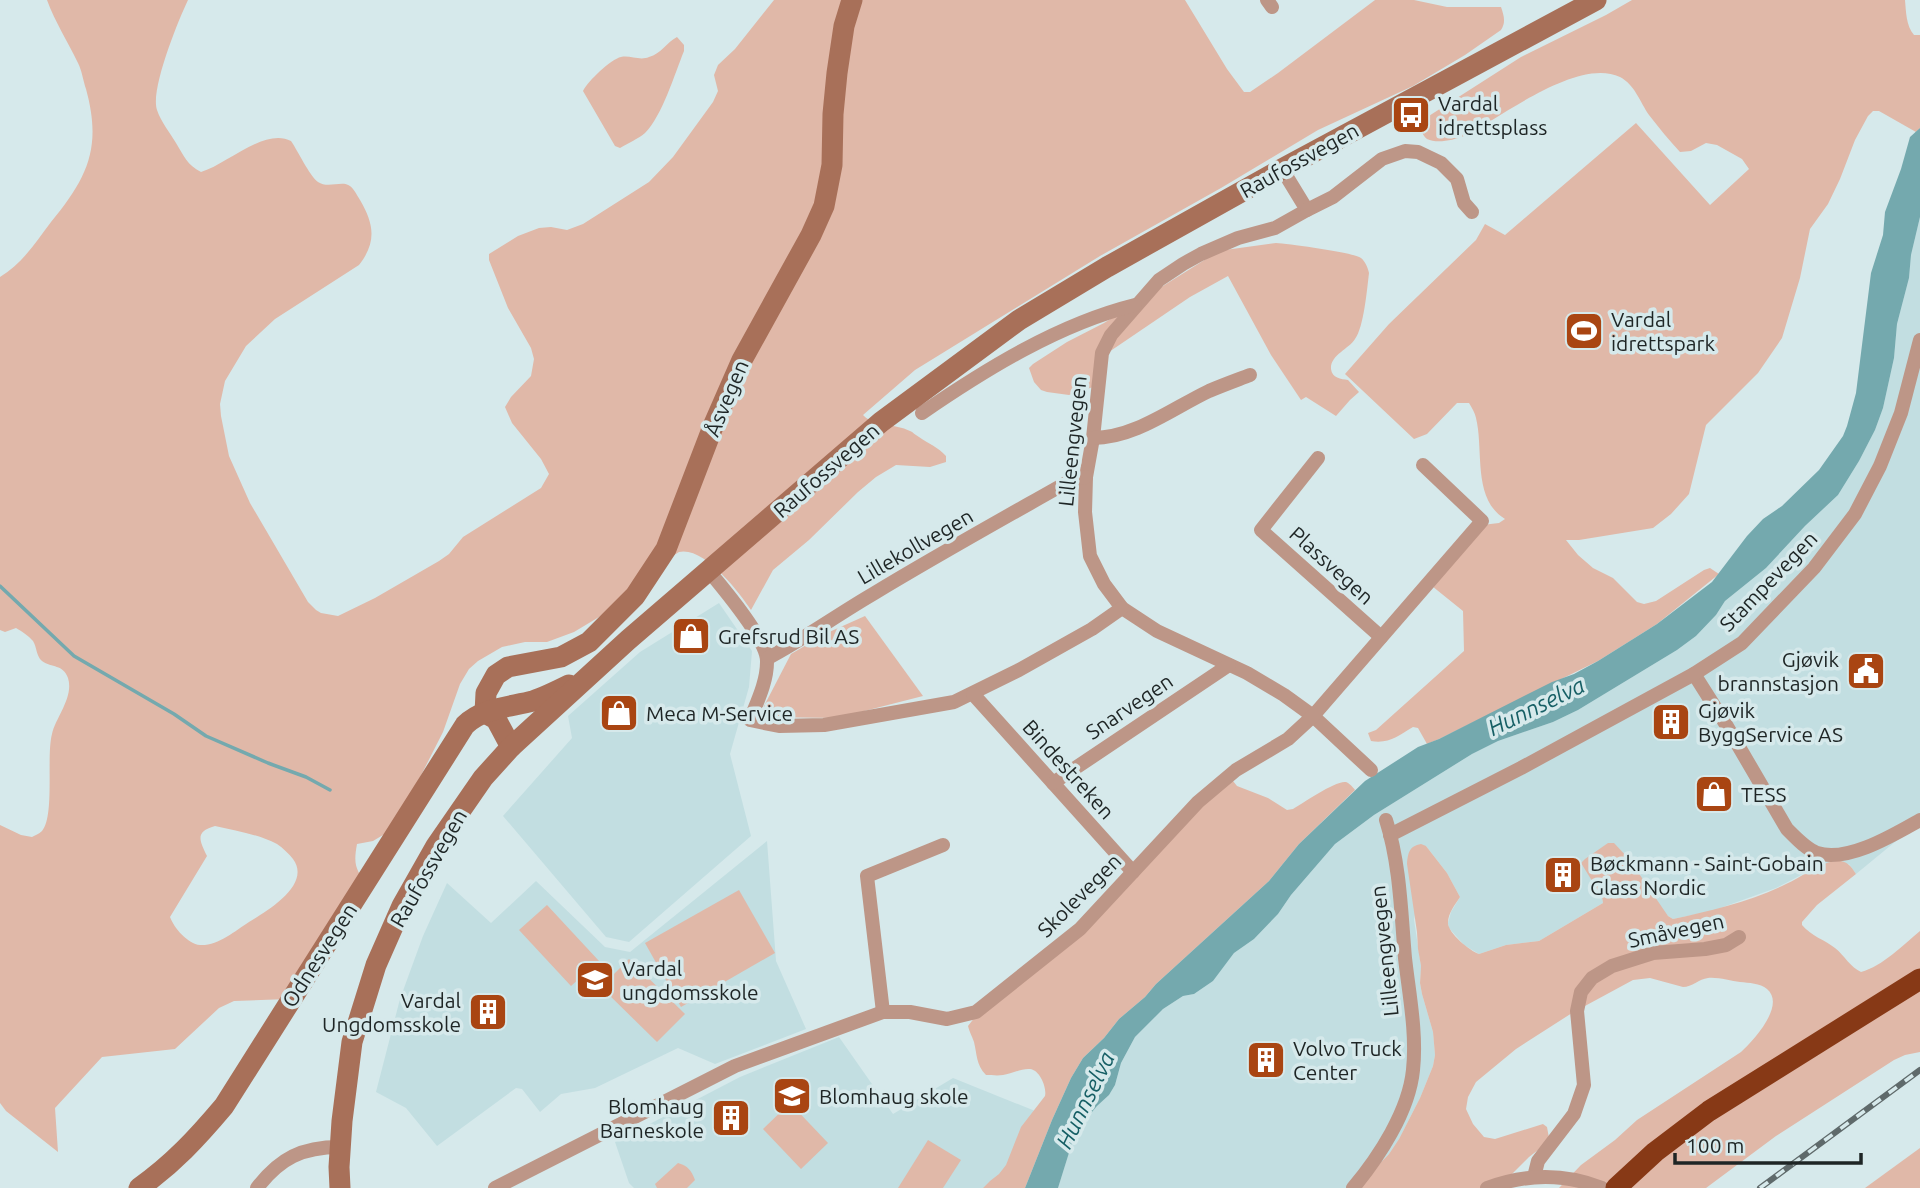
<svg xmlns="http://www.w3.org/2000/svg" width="1920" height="1188" viewBox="0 0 1920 1188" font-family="Ubuntu,sans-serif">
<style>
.built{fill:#c2dee1}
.green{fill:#e0b8a8;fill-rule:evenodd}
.water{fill:#74a9ae}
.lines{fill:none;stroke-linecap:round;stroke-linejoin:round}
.stream{stroke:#74a9ae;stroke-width:3.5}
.street{stroke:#bd9687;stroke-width:14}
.secondary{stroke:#a87059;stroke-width:21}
.highway{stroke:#873916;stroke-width:21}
.rail-casing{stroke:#5f6a6b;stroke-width:6}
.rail{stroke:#d6e9eb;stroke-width:3.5;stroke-dasharray:10;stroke-linecap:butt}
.labels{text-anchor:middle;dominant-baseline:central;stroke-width:7;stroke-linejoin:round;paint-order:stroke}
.poi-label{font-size:21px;fill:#1e2525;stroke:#d6e9eb;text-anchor:start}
.street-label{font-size:21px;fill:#1e2525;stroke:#d6e9eb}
.water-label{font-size:23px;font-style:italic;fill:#165f65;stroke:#d6e9eb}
</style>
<rect width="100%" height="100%" fill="#d6e9eb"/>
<g class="built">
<polygon points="1920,217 1920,824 1901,837 1856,874 1849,864 1807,872 1776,888 1712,911 1673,919 1582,863 1602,897 1603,903 1539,941 1506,945 1479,954 1464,945 1449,928 1448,923 1451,912 1460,897 1447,873 1426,846 1414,920 1421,966 1420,983 1422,994 1433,1032 1435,1055 1433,1066 1420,1098 1399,1139 1389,1154 1356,1188 1058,1188 1073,1140 1082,1124 1097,1106 1109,1095 1115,1085 1121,1063 1135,1037 1163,1009 1183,996 1194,994 1213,981 1234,953 1254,939 1278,914 1291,895 1335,844 1374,815 1472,754 1498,741 1553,722 1578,710 1677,650 1696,636 1716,615 1725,601 1766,568 1805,526 1838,495 1859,461 1875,430 1883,408 1894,358 1897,324 1909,278 1911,255"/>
<polygon points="719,603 752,651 749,687 730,754 751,836 629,942 606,937 503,816 572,738 568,716 640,652"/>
<polygon points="767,841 776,961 806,1029 715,1064 678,1048 595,1088 561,1094 540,1112 522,1089 516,1088 437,1146 406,1108 376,1092 400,999 423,936 447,883 491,923 536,881 605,947 630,952"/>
<polygon points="839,1037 893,1114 953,1078 1050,1117 1018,1188 634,1188 629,1183 615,1142 740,1077"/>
</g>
<g class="green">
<path d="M47,0h141c-10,21 -38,90 -31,110 4,12 13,23 19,33 8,13 11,22 25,29 25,-7 64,-45 90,-31 7,10 18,34 27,41 10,7 24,-2 32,4 4,3 7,9 10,14 14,24 17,42 -1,65l-84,54 -29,27 -21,35 -5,23 1,12 8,40 21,47 58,99 8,8 5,3 17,3 37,-18 64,-37 10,-7 14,-17 78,-49 8,-14 -8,-15 -29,-36 -7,-16 6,-10 20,-21 3,-17 -3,-11 -23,-40 -19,-48v-6l29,-18 21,-8 12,-1 16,3 16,-6 66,-42 24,-25 40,-55 5,-11 -4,-16 4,-10 17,-16 39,-49h411l42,69 17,23h6l28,-19 97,-73h39l33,7h54c3,9 5,15 0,23l-36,25 -52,31 -95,44 -97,58 -121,68 -185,114 -52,45c12,13 32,8 47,16 3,1 5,4 9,6 10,7 19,10 27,19v6l-16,5 -34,-2 -20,12 -18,15 -49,48 -36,30 -22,40c-12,-18 -47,-64 -72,-58l-33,21 -29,30 -18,14 -25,15 -27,10h-22l-23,5 -24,14 -9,8 -9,15 -17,48 -31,61 -24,39 -15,9 -16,3c-4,22 -1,25 11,43l-79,112 -55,2 -15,7 -44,41 -73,8 -47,51 3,44 -52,-41 -6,-8v-278l21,10 11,2c3,-2 7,-3 10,-6 13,-15 4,-75 10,-97 4,-17 22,-37 16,-56 -5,-14 -16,-10 -26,-17 -6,-5 -5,-14 -9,-20 -4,-5 -12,-10 -17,-13l-11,4 -5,-2v-353c22,-13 36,-35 51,-55 37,-45 51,-75 35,-133 -3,-9 -4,-18 -8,-26 -10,-21 -23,-41 -31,-63zM215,826c21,5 43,8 62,18 6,4 12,10 16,15 19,26 -26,52 -44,63 -14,9 -31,24 -49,23 -12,-1 -26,-17 -30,-28l37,-61c-7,-15 -13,-24 8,-30z"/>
<path d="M1632,0h273c1,11 1,26 9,35h6v93l-4,4 -37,-21h-6l-5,5 -13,24 -15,39 -12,25 -18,25 -10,49 -18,60 -24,35 -52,52 -17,69 -18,20 -18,14 -74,12h-13l12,15 15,13 20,10 24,24 7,2 12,-3 48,-31 6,-2 9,6 -62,50 -59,37 -159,78 -12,5 -9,-16 -5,-1c-15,9 -24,17 -42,14l-3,-8 8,-3 88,-79 -1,-40 -36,-29 55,-57 17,-2 6,-4c-33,-20 -21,-69 -29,-101 -1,-5 -4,-10 -7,-15h-12l-30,31 -13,5 -69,-65 44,-50 87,-84 9,-16 20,11 131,-112 74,82 39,-36 -7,-10 -25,-14 -11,-2 -15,8 -11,1c-11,-12 -21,-24 -31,-37 -9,-13 -14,-30 -29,-38 -43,-20 -119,41 -156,59 -10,4 -27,8 -37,3 -4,-3 -6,-9 -9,-13l3,-5 100,-64 85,-42z"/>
<path d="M677,37l7,8v6c-9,22 -22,65 -39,82 -7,6 -17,10 -25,15l-5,-2 -32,-55c5,-10 28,-32 38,-34 9,-2 19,4 28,0 12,-3 18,-15 28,-20z"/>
<path d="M1276,243c13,1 76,9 85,15 4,3 7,10 8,15 -2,16 -5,54 -14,66 -6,10 -25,16 -24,30 1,9 10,10 17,11l11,12 -9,8 -14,16 -30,-19 -5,3 -30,-45 -43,-79 -38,21 -84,57 -10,32 -27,9 -22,-3 -6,-2 -7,-8 -5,-14 4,-4 34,-22 37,-19 110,-69 11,-4z"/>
<polygon points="865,616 923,696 837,718 766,717 763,708 791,654 827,633"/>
<path d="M1229,776l8,10 31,12 19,12 6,-1c10,-6 43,-29 53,-27 3,1 7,5 9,8l-56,54 -30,37 -113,103 -11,13 -26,22 -15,19 -21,20 -12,20 -19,42 -27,68h-42l7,-7 9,-7 7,-9 15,-38 24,-31c2,-8 -5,-26 -15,-27 -8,-1 -19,5 -27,6 -6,1 -12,0 -17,0 -10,-10 -9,-21 -12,-33 -2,-6 -5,-11 -6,-16l7,-9 116,-104z"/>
<path d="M1608,843h6l15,16 39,57 5,3c36,-8 79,-18 113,-35 16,-7 30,-20 49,-23 11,-1 15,4 21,13l-39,31 -15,17v3c9,11 23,15 33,23 10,8 15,19 26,24 22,-6 42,-27 59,-41v121l-15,3 -11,5 -118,76 -70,52h-147l22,-23 34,-25 22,-20 104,-68c13,-12 45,-47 26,-63 -7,-6 -18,-6 -27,-7 -9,-1 -22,-5 -32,-4 -9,1 -16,9 -25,9l-33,-9 -17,2 -61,33 -56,36 -40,33 -8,15 -2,12 7,15 11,13 11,2 48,-15 4,3 2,11 -2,5 -18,14 -31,31h-142l33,-34 10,-15 21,-41 13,-32 2,-11 -2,-23 -11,-38 -2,-11 1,-17 -3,-17 -1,-17 -10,-68c1,-11 2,-18 14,-20l5,2 21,27 13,24c-5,8 -12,16 -12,26 0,10 22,28 31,31l27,-9 33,-4 64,-38 -1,-6 -21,-34 4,-4z"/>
<polygon points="739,890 775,953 681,1007 645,943"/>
<polygon points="547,905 599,961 571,986 519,930"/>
<polygon points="629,959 685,1014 657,1042 601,987"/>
<polygon points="790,1103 828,1143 801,1169 763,1129"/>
<polygon points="928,1140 961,1160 943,1188 898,1188"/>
<polygon points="1920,1148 1920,1188 1865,1188"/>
<path d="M678,1163c10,3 13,7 17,17l-8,8h-30l-2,-4z"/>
</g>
<polygon class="water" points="1920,128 1920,217 1911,255 1909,278 1897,324 1894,358 1883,408 1875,430 1859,461 1838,495 1805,526 1766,568 1725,601 1716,615 1696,636 1677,650 1578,710 1553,722 1498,741 1472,754 1374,815 1335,844 1291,895 1278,914 1254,939 1234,953 1213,981 1194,994 1183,996 1163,1009 1135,1037 1121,1063 1115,1085 1109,1095 1097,1106 1082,1124 1073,1140 1058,1188 1025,1188 1052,1120 1071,1078 1083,1058 1104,1038 1119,1019 1145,997 1156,984 1269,881 1299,844 1365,781 1418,747 1439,739 1552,682 1574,674 1598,661 1657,624 1712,582 1747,536 1763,519 1782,506 1819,470 1843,436 1847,426 1856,393 1871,273 1883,235 1885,212 1901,169 1910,137"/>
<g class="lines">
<polyline class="stream" points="0,586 74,656 174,714 206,736 268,763 306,777 330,790"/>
<g class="street">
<polyline points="1267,0 1272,7"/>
<polyline points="1282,169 1307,210 1275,228 1238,238 1201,254 1183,264 1159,280 1111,335 1102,353 1093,438 1086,477 1085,512 1090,556 1104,584 1122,608 1157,631 1247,673 1284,695 1313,716 1371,770"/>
<polyline points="1307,210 1333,197 1382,159 1405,151 1418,152 1441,163 1457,179 1464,203 1472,212"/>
<path d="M922,413c64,-44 137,-89 213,-108"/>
<path d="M1093,438c42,0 80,-30 116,-47 14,-6 28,-11 41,-16"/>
<polyline points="1318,458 1261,530 1381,637"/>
<path d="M708,570c15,18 60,71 59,92 0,20 -10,40 -17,58l29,6 45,-1 130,-23 65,-32 73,-41 30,-21"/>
<path d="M768,658c36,-19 69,-43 105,-64 66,-40 133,-77 200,-115l13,-2"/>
<path d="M1694,674l31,49 62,106c9,9 19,20 30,24 31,10 78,-19 103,-33"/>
<polyline points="973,694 1133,872"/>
<polyline points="1053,783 1229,665"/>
<polyline points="1390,835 1521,768 1694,674 1742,643 1814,568 1855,514 1880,466 1901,413 1920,340"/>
<polyline points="883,1012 867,876 943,845"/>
<polyline points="1534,1177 1538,1161 1574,1114 1584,1085 1577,1011 1581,992 1592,978 1612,966 1653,953 1705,949 1726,945 1739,937"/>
<path d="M257,1188c23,-30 45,-41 83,-41"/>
<polyline points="495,1188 735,1066 883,1012 910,1012 947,1019 976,1012 1080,929 1198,802 1236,770 1288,739 1313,716 1482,521 1423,465"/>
<path d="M1353,1188c26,-31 56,-77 60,-118 4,-37 -4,-76 -8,-112 -4,-46 -5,-94 -19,-138"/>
<path d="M1487,1188c38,-14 77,-15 115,0"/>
</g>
<g class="secondary">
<polyline points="485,713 486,693 496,675 508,667 561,657 589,642 635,596 666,549 714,424 742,360 811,235 824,206 832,165 833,114 837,73 844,26 852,0"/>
<polyline points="485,713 496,719 511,747"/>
<path d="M139,1188c34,-24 58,-50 85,-82l241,-381c17,-17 45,-18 68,-24 12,-4 24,-10 36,-16"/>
<polyline points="340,1188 339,1167 342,1121 352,1042 376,965 402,906 436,846 483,778 511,747 628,640 881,422 1019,320 1107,267 1282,169 1596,0"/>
</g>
<polyline class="highway" points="1616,1188 1655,1152 1709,1111 1920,979"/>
<g class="rail-casing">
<polyline id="rail" points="1760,1188 1920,1070"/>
</g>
<use href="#rail" class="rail"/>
</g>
<defs>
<g id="bus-square" transform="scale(2.0125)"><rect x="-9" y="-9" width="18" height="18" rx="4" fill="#a94512" stroke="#d6e9eb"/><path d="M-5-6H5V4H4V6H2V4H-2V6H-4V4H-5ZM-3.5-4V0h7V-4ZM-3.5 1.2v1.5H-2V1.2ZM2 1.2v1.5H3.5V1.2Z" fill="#fff"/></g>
<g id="stadium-square" transform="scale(2.0125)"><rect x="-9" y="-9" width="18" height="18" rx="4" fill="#a94512" stroke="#d6e9eb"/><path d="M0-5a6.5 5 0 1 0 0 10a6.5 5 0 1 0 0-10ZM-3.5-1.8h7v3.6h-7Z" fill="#fff"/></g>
<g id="shop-square" transform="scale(2.0125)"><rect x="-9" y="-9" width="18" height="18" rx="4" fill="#a94512" stroke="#d6e9eb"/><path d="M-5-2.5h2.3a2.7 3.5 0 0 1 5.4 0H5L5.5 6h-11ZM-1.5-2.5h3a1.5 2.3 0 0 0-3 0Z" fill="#fff"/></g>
<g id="civic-square" transform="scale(2.0125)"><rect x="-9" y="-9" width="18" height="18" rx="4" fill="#a94512" stroke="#d6e9eb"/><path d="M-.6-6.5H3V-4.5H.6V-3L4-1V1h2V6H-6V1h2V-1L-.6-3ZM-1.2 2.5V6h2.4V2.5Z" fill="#fff"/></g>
<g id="building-square" transform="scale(2.0125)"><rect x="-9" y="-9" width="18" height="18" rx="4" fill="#a94512" stroke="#d6e9eb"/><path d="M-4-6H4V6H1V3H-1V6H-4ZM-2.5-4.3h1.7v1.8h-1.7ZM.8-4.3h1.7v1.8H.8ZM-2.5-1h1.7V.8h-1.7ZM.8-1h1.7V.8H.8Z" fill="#fff"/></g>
<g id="school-square" transform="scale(2.0125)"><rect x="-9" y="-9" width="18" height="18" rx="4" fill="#a94512" stroke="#d6e9eb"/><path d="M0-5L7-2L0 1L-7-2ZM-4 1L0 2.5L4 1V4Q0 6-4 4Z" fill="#fff"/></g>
</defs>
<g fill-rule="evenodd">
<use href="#bus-square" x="1411" y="115"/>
<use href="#stadium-square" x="1584" y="331"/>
<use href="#shop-square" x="691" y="636"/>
<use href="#civic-square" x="1866" y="671"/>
<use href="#shop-square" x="619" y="713"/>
<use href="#building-square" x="1671" y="722"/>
<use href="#shop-square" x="1714" y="794"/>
<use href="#building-square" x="1563" y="875"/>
<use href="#school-square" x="595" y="980"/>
<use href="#building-square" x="488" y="1012"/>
<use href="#building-square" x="1266" y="1060"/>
<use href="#school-square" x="792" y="1096"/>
<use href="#building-square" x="731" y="1118"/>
</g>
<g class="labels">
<g class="poi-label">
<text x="1438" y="103">Vardal<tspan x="1438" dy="24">idrettsplass</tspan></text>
<text x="1611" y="319">Vardal<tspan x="1611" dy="24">idrettspark</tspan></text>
<text x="718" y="636">Grefsrud Bil AS</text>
<text x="1839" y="659" text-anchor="end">Gjøvik<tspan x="1839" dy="24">brannstasjon</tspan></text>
<text x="1698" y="710">Gjøvik<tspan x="1698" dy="24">ByggService AS</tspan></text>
<text x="646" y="713">Meca M-Service</text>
<text x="1741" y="794">TESS</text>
<text x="1590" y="863">Bøckmann - Saint-Gobain<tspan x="1590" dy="24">Glass Nordic</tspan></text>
<text x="622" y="968">Vardal<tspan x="622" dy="24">ungdomsskole</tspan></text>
<text x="461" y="1000" text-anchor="end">Vardal<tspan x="461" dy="24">Ungdomsskole</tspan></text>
<text x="1293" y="1048">Volvo Truck<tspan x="1293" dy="24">Center</tspan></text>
<text x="819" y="1096">Blomhaug skole</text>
<text x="704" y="1106" text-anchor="end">Blomhaug<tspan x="704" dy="24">Barneskole</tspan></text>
</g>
<g class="street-label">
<text transform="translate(1299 160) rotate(-29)">Raufossvegen</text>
<text transform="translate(726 398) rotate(-67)">Åsvegen</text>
<text transform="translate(1072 441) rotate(-84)">Lilleengvegen</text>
<text transform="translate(826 470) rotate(-41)">Raufossvegen</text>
<text transform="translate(915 546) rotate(-30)">Lillekollvegen</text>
<text transform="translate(1332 565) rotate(42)">Plassvegen</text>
<text transform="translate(1768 581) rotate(-46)">Stampevegen</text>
<text transform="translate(1129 706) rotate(-34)">Snarvegen</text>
<text transform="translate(1069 769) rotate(48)">Bindestreken</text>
<text transform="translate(428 868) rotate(-60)">Raufossvegen</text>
<text transform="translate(1079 895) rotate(-45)">Skolevegen</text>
<text transform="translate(1676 930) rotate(-12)">Småvegen</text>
<text transform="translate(1384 951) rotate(-96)">Lilleengvegen</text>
<text transform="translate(319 955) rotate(-57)">Odnesvegen</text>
</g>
<g class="water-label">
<text transform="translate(1536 706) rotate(-26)">Hunnselva</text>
<text transform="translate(1085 1100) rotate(-64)">Hunnselva</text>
</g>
</g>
<path d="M1675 1153v10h186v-10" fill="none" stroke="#1e2525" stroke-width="3.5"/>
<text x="1686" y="1153" font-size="21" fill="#1e2525" stroke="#d6e9eb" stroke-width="5" paint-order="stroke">100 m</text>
</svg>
